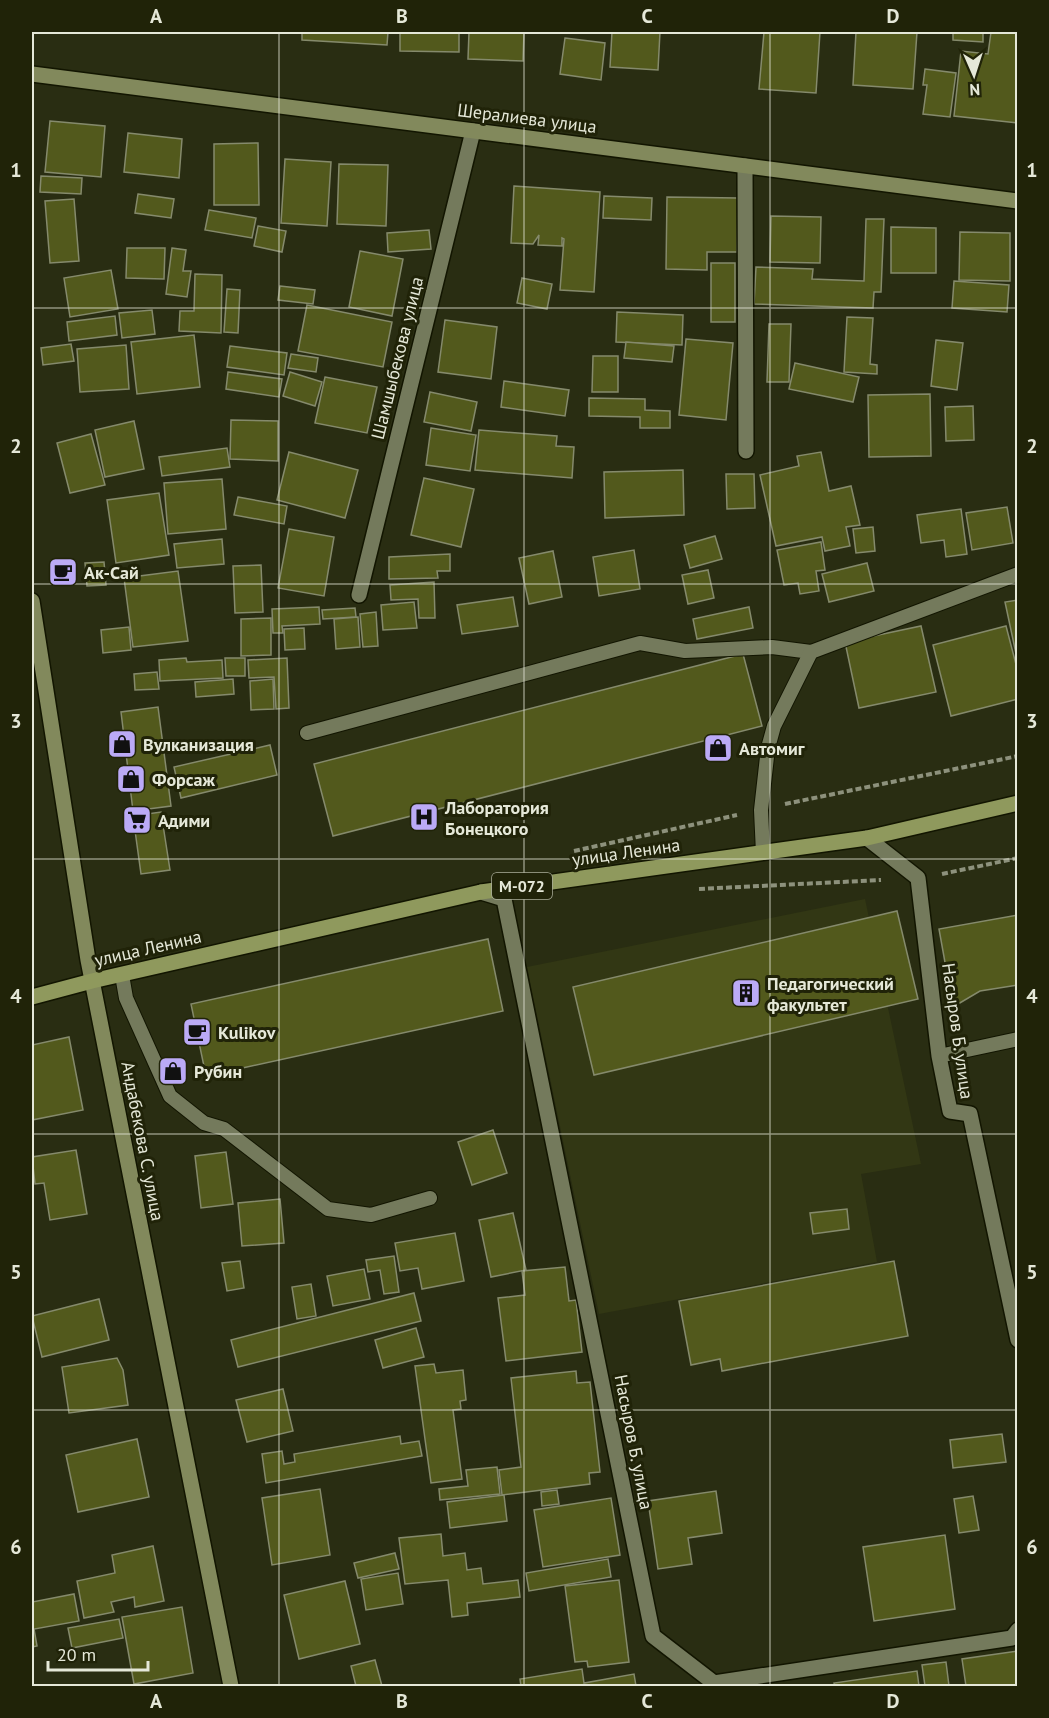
<svg xmlns="http://www.w3.org/2000/svg" width="1049" height="1718" viewBox="0 0 1049 1718" font-family="'PT Sans',sans-serif">
<style>
.built{fill:#323714}
.building{fill:#52591c;stroke:#858a6c;stroke-width:1.5}
.lines{fill:none;stroke-linecap:round;stroke-linejoin:round}
.lane-casing{stroke:#121500;stroke-width:16}
.street-casing{stroke:#121500;stroke-width:18}
.secondary-casing{stroke:#121500;stroke-width:18}
.primary-casing{stroke:#121500;stroke-width:18}
.path{stroke:#8d917c;stroke-width:4;stroke-dasharray:6 3;stroke-linecap:butt}
.lane{stroke:#747a5c;stroke-width:14}
.street{stroke:#747a5c;stroke-width:15}
.secondary{stroke:#82895c;stroke-width:15}
.primary{stroke:#8f995d;stroke-width:15}
.grid{fill:none;stroke:#e5e8d8;stroke-width:1.5;stroke-opacity:0.55}
.labels{text-anchor:middle;dominant-baseline:central;stroke-width:6;stroke-linejoin:round;paint-order:stroke}
.shield{fill:#202308;stroke:#aaad9a;stroke-width:1.5}
.shield-label{font-size:16px;font-weight:bold;fill:#e5e8d8}
.street-label{font-size:18px;fill:#e5e8d8;stroke:#202308}
.poi-label{font-size:18px;font-weight:bold;fill:#e5e8d8;stroke:#202308;text-anchor:start}
.neatline{fill:none;stroke:#e5e8d8;stroke-width:2}
.grid-label{font-size:20px;text-anchor:middle;font-weight:bold;fill:#e5e8d8}
</style>
<rect width="100%" height="100%" fill="#292d12"/>
<polygon class="built" points="865,899 921,1164 861,1174 877,1262 599,1314 527,967"/>
<g class="building">
<polygon points="302,32 388,32 387,45 302,40"/>
<polygon points="400,32 459,32 459,52 400,51"/>
<polygon points="469,32 524,32 523,61 468,59"/>
<polygon points="612,32 660,32 658,70 610,67"/>
<polygon points="764,32 820,32 816,93 759,89"/>
<polygon points="856,32 917,32 913,89 853,85"/>
<polygon points="953,32 983,32 983,42 953,40"/>
<polygon points="991,32 1018,32 1018,123 954,116 961,51 988,54"/>
<polygon points="565,38 605,43 601,80 560,74"/>
<polygon points="925,69 956,73 950,117 923,114 927,85 923,85"/>
<polygon points="50,121 105,126 101,177 45,172"/>
<polygon points="128,133 182,139 179,178 124,172"/>
<polygon points="258,143 259,205 214,205 214,144"/>
<polygon points="285,159 331,162 327,226 281,223"/>
<polygon points="339,164 388,165 386,226 337,224"/>
<polygon points="41,176 82,178 81,194 40,192"/>
<polygon points="514,186 600,192 594,292 560,290 564,239 562,238 562,246 538,245 539,235 533,244 511,243"/>
<polygon points="138,194 174,199 171,218 135,213"/>
<polygon points="604,196 652,198 651,220 603,218"/>
<polygon points="667,197 738,198 737,252 707,252 707,270 666,269"/>
<polygon points="74,199 79,261 50,263 45,201"/>
<polygon points="209,210 256,218 252,238 205,230"/>
<polygon points="771,216 821,217 820,263 770,262"/>
<polygon points="866,219 884,219 881,292 874,292 873,308 754,304 756,267 813,269 812,279 864,281"/>
<polygon points="258,226 286,231 282,252 254,246"/>
<polygon points="891,227 936,228 936,273 891,273"/>
<polygon points="429,230 431,249 388,252 387,233"/>
<polygon points="960,232 1010,233 1010,281 959,280"/>
<polygon points="127,248 165,248 164,279 126,278"/>
<polygon points="172,248 186,250 183,271 191,271 187,297 166,294"/>
<polygon points="360,251 403,259 392,316 349,307"/>
<rect x="711" y="263" width="24" height="59"/>
<polygon points="111,270 118,309 70,317 64,278"/>
<polygon points="195,274 222,275 221,333 179,331 180,311 194,311"/>
<polygon points="522,278 552,284 547,309 517,303"/>
<polygon points="954,281 1009,285 1007,312 952,308"/>
<polygon points="280,286 315,290 313,304 278,300"/>
<polygon points="227,289 240,290 238,333 224,332"/>
<polygon points="307,305 392,322 383,367 298,351"/>
<polygon points="152,310 155,334 122,338 119,313"/>
<polygon points="617,312 683,315 682,345 616,342"/>
<polygon points="115,316 117,335 69,341 67,322"/>
<polygon points="847,317 873,318 870,364 877,365 877,374 844,372"/>
<polygon points="445,320 497,327 491,379 438,372"/>
<polygon points="769,324 791,324 789,382 767,382"/>
<polygon points="194,335 200,387 137,394 131,342"/>
<polygon points="686,339 733,343 726,420 679,415"/>
<polygon points="936,340 963,343 957,390 931,386"/>
<polygon points="626,342 674,346 672,362 624,358"/>
<polygon points="71,344 74,361 43,365 41,348"/>
<polygon points="126,345 129,389 80,392 77,349"/>
<polygon points="230,346 287,353 284,375 227,367"/>
<polygon points="291,354 318,358 316,372 288,368"/>
<polygon points="593,356 618,356 618,392 592,392"/>
<polygon points="795,363 859,377 853,402 789,389"/>
<polygon points="228,372 282,379 279,397 226,389"/>
<polygon points="290,372 322,382 315,406 283,396"/>
<polygon points="325,377 377,387 367,433 315,423"/>
<polygon points="504,381 569,390 565,416 501,407"/>
<polygon points="430,392 477,402 471,431 424,422"/>
<polygon points="930,394 931,456 869,457 868,395"/>
<polygon points="589,398 645,399 645,410 670,411 670,428 640,428 640,417 589,416"/>
<polygon points="973,406 974,440 946,441 945,407"/>
<polygon points="231,420 278,421 278,461 230,459"/>
<polygon points="134,421 144,469 105,477 95,430"/>
<polygon points="431,428 476,435 470,471 426,465"/>
<polygon points="479,430 557,436 556,446 574,447 572,478 475,470"/>
<polygon points="91,434 105,485 70,493 57,443"/>
<polygon points="227,448 230,467 162,476 159,457"/>
<polygon points="289,452 358,470 345,518 277,500"/>
<polygon points="821,452 829,491 851,486 860,525 846,527 850,546 825,551 822,537 776,546 760,475 799,466 797,456"/>
<polygon points="683,470 684,515 605,518 604,472"/>
<polygon points="726,474 754,474 755,508 727,509"/>
<polygon points="424,478 474,489 461,547 411,535"/>
<polygon points="222,479 226,529 168,534 164,483"/>
<polygon points="159,493 169,555 116,563 107,500"/>
<polygon points="238,497 287,506 284,524 234,515"/>
<polygon points="1007,507 1013,543 972,550 966,513"/>
<polygon points="961,509 967,554 946,557 944,540 921,543 917,515"/>
<polygon points="873,527 875,551 856,553 853,529"/>
<polygon points="289,529 334,537 324,596 278,588"/>
<polygon points="715,536 722,559 690,568 684,545"/>
<polygon points="222,539 224,564 177,568 174,544"/>
<polygon points="821,542 825,570 816,571 819,591 800,594 798,583 784,585 777,550"/>
<polygon points="634,550 640,589 599,596 593,557"/>
<polygon points="553,551 562,597 529,604 519,558"/>
<polygon points="450,554 450,571 437,571 438,578 389,579 389,557"/>
<polygon points="104,562 106,585 87,586 85,563"/>
<polygon points="867,563 874,591 829,602 822,574"/>
<polygon points="261,565 263,612 235,613 233,566"/>
<polygon points="708,570 714,598 688,604 682,575"/>
<polygon points="178,571 188,641 133,647 124,578"/>
<polygon points="434,582 435,618 419,618 418,599 391,600 390,585"/>
<polygon points="513,597 518,626 462,634 457,605"/>
<polygon points="1018,600 1018,663 1005,602"/>
<polygon points="414,602 417,628 383,630 381,605"/>
<polygon points="319,607 320,624 282,626 283,633 273,633 272,609"/>
<polygon points="749,607 753,628 697,639 693,619"/>
<polygon points="355,608 356,617 323,619 322,610"/>
<polygon points="376,612 378,646 363,647 360,614"/>
<polygon points="358,617 360,647 336,649 334,619"/>
<polygon points="271,618 271,655 241,656 241,619"/>
<polygon points="921,626 936,692 859,708 845,642"/>
<polygon points="1006,626 1018,672 1018,699 951,716 933,645"/>
<polygon points="129,627 131,650 103,653 101,630"/>
<polygon points="304,628 305,649 285,650 284,629"/>
<polygon points="743,654 762,726 333,836 314,764"/>
<polygon points="186,658 187,662 222,660 223,678 160,681 159,660"/>
<polygon points="225,658 245,658 245,676 226,676"/>
<polygon points="287,658 289,708 276,709 274,677 249,678 248,660"/>
<polygon points="157,672 159,689 135,690 134,674"/>
<polygon points="233,679 234,694 196,697 195,682"/>
<polygon points="273,679 274,709 251,710 250,681"/>
<polygon points="158,707 171,806 133,811 121,712"/>
<polygon points="270,745 277,775 181,798 174,767"/>
<polygon points="161,812 170,870 141,874 133,816"/>
<polygon points="897,911 918,999 594,1075 573,987"/>
<polygon points="1018,915 1018,985 980,991 953,1007 939,929"/>
<polygon points="488,939 503,1011 206,1076 191,1004"/>
<polygon points="69,1037 83,1110 32,1120 32,1045"/>
<polygon points="493,1130 507,1173 472,1185 458,1142"/>
<polygon points="76,1150 87,1214 50,1220 44,1183 35,1184 32,1157"/>
<polygon points="226,1152 233,1204 201,1208 195,1156"/>
<polygon points="280,1199 284,1243 242,1246 238,1203"/>
<polygon points="847,1209 849,1229 813,1234 810,1213"/>
<polygon points="513,1213 526,1270 491,1277 479,1220"/>
<polygon points="455,1233 464,1281 422,1289 418,1268 400,1271 395,1243"/>
<polygon points="394,1256 399,1292 384,1294 380,1270 368,1272 366,1260"/>
<polygon points="240,1261 244,1288 227,1291 222,1263"/>
<polygon points="894,1261 908,1336 722,1371 720,1359 691,1365 679,1301"/>
<polygon points="565,1267 569,1301 576,1300 582,1352 506,1361 498,1298 525,1295 522,1271"/>
<polygon points="364,1269 370,1299 333,1306 327,1276"/>
<polygon points="311,1284 316,1316 297,1319 292,1287"/>
<polygon points="414,1293 421,1321 238,1367 231,1340"/>
<polygon points="99,1299 109,1340 42,1357 32,1316"/>
<polygon points="416,1328 424,1357 383,1368 375,1340"/>
<polygon points="117,1358 123,1370 128,1405 69,1413 62,1367"/>
<polygon points="434,1364 436,1373 463,1370 466,1400 460,1401 461,1409 453,1410 462,1479 431,1483 415,1366"/>
<polygon points="576,1371 577,1383 590,1382 600,1472 589,1473 590,1484 502,1495 499,1470 521,1467 511,1378"/>
<polygon points="283,1389 293,1431 247,1442 236,1400"/>
<polygon points="1002,1434 1006,1462 953,1468 950,1440"/>
<polygon points="400,1436 401,1444 419,1441 422,1456 266,1483 262,1454 282,1451 284,1464 295,1462 294,1454"/>
<polygon points="137,1439 149,1497 78,1512 66,1455"/>
<polygon points="497,1467 500,1494 440,1500 439,1489 468,1486 466,1470"/>
<polygon points="320,1489 330,1555 272,1565 262,1498"/>
<polygon points="557,1490 559,1504 542,1506 541,1492"/>
<polygon points="716,1491 722,1533 688,1538 692,1564 658,1569 648,1501"/>
<polygon points="504,1495 507,1521 450,1528 447,1502"/>
<polygon points="973,1496 979,1530 959,1533 954,1499"/>
<polygon points="611,1498 620,1555 543,1567 534,1510"/>
<polygon points="441,1534 443,1556 465,1553 467,1570 481,1568 483,1584 518,1580 520,1597 467,1603 468,1615 452,1617 448,1580 405,1584 399,1538"/>
<polygon points="945,1535 955,1609 874,1621 863,1547"/>
<polygon points="153,1546 164,1601 135,1607 134,1597 111,1602 114,1612 84,1618 77,1581 115,1573 112,1555"/>
<polygon points="395,1553 399,1569 358,1578 354,1563"/>
<polygon points="608,1559 611,1577 529,1591 526,1573"/>
<polygon points="398,1573 403,1604 366,1610 361,1579"/>
<polygon points="619,1580 629,1662 588,1667 587,1661 575,1662 565,1586"/>
<polygon points="345,1581 360,1644 299,1659 284,1595"/>
<polygon points="74,1594 79,1621 34,1629 37,1646 32,1647 32,1602"/>
<polygon points="182,1607 193,1673 134,1684 122,1617"/>
<polygon points="119,1619 123,1638 72,1648 68,1628"/>
<polygon points="1018,1651 1018,1686 966,1686 962,1659"/>
<polygon points="375,1660 382,1686 356,1686 351,1666"/>
<polygon points="946,1662 949,1686 925,1686 922,1665"/>
<polygon points="582,1669 584,1683 634,1674 636,1686 521,1686 520,1679"/>
<polygon points="917,1671 919,1686 835,1686 834,1683"/>
</g>
<g class="lines">
<g class="lane-casing">
<g id="lane">
<polyline points="307,733 640,643 685,651 772,647 811,652"/>
<polyline points="763,853 761,810 768,748 774,726 811,652 1018,574"/>
<polyline points="122,975 126,998 170,1096 204,1123 224,1129 328,1209 371,1215 430,1198"/>
<polyline points="939,1056 1018,1039"/>
</g>
</g>
<g class="street-casing">
<g id="street">
<polyline points="745,166 746,451"/>
<polyline points="359,595 473,131"/>
<polyline points="867,838 918,878 939,1056 950,1111 970,1114 1018,1340"/>
<polyline points="481,892 504,899 653,1636 714,1683 1012,1638 1018,1630"/>
</g>
</g>
<g class="secondary-casing">
<g id="secondary">
<polyline points="32,74 1018,201"/>
<polyline points="32,601 88,960 231,1686"/>
</g>
</g>
<g class="primary-casing">
<polyline id="primary" points="32,997 92,981 481,892 867,838 1018,803"/>
</g>
<g class="path">
<polyline points="785,804 1018,756"/>
<polyline points="574,851 737,815"/>
<polyline points="942,874 1018,858"/>
<polyline points="699,889 881,880"/>
</g>
<use href="#lane" class="lane"/>
<use href="#street" class="street"/>
<use href="#secondary" class="secondary"/>
<use href="#primary" class="primary"/>
</g>
<path class="grid" d="M279,32v1654M524,32v1654M770,32v1654M32,308h986M32,584h986M32,859h986M32,1134h986M32,1410h986"/>
<defs>
<g id="cafe-square" transform="scale(1.5)"><rect x="-9" y="-9" width="18" height="18" rx="4" fill="#bbaaf6" stroke="#202308"/><path d="M-5.5-4.5H6V0H3Q3 3.5 0 3.5H-2.5Q-5.5 3.5-5.5 0ZM3-3.2v2h1.7v-2ZM-6 4.5H4V6H-6Z" fill="#111"/></g>
<g id="shop-square" transform="scale(1.5)"><rect x="-9" y="-9" width="18" height="18" rx="4" fill="#bbaaf6" stroke="#202308"/><path d="M-5-2.5h2.3a2.7 3.5 0 0 1 5.4 0H5L5.5 6h-11ZM-1.5-2.5h3a1.5 2.3 0 0 0-3 0Z" fill="#111"/></g>
<g id="hospital-square" transform="scale(1.5)"><rect x="-9" y="-9" width="18" height="18" rx="4" fill="#bbaaf6" stroke="#202308"/><path d="M-5-5h3v3.5h4V-5h3V5h-3V1.5h-4V5h-3Z" fill="#111"/></g>
<g id="supermarket-square" transform="scale(1.5)"><rect x="-9" y="-9" width="18" height="18" rx="4" fill="#bbaaf6" stroke="#202308"/><path d="M-6-5.5h2.5l.6 2H6L4.5 2H-2.5L-4.4-4H-6ZM-1.5 3.2a1.3 1.3 0 1 0 .1 0ZM3 3.2a1.3 1.3 0 1 0 .1 0Z" fill="#111"/></g>
<g id="building-square" transform="scale(1.5)"><rect x="-9" y="-9" width="18" height="18" rx="4" fill="#bbaaf6" stroke="#202308"/><path d="M-4-6H4V6H1V3H-1V6H-4ZM-2.5-4.3h1.7v1.8h-1.7ZM.8-4.3h1.7v1.8H.8ZM-2.5-1h1.7V.8h-1.7ZM.8-1h1.7V.8H.8Z" fill="#111"/></g>
</defs>
<g fill-rule="evenodd">
<use href="#cafe-square" x="63" y="572"/>
<use href="#shop-square" x="122" y="744"/>
<use href="#shop-square" x="718" y="748"/>
<use href="#shop-square" x="131" y="779"/>
<use href="#hospital-square" x="424" y="817"/>
<use href="#supermarket-square" x="137" y="820"/>
<use href="#building-square" x="746" y="993"/>
<use href="#cafe-square" x="197" y="1032"/>
<use href="#shop-square" x="173" y="1071"/>
</g>
<g class="labels">
<rect class="shield" x="492" y="873" width="60" height="26" rx="4.5"/>
<g class="shield-label">
<text x="522" y="886">М-072</text>
</g>
<g class="street-label">
<text transform="translate(527 118) rotate(7)">Шералиева улица</text>
<text transform="translate(397 358) rotate(-76)">Шамшыбекова улица</text>
<text transform="translate(626 852) rotate(-8)">улица Ленина</text>
<text transform="translate(148 948) rotate(-13)">улица Ленина</text>
<text transform="translate(958 1031) rotate(82)">Насыров Б. улица</text>
<text transform="translate(143 1141) rotate(79)">Андабекова С. улица</text>
<text transform="translate(634 1442) rotate(79)">Насыров Б. улица</text>
</g>
<g class="poi-label">
<text x="84" y="572">Ак-Сай</text>
<text x="143" y="744">Вулканизация</text>
<text x="739" y="748">Автомиг</text>
<text x="152" y="779">Форсаж</text>
<text x="445" y="807">Лаборатория<tspan x="445" dy="21">Бонецкого</tspan></text>
<text x="158" y="820">Адими</text>
<text x="767" y="983">Педагогический<tspan x="767" dy="21">факультет</tspan></text>
<text x="218" y="1032">Kulikov</text>
<text x="194" y="1071">Рубин</text>
</g>
</g>
<rect width="1049" height="1718" fill="none" stroke="#202308" stroke-width="66"/>
<g transform="translate(974 75) rotate(177)" stroke="#202308" stroke-width="4.5" paint-order="stroke">
<path d="M0-4.5L10 22L0 15L-10 22Z" fill="#e5e8d8"/>
<text y="-9" font-size="16" font-weight="bold" text-anchor="middle" fill="#e5e8d8">N</text>
</g>
<path d="M48 1661v9h100v-9" fill="none" stroke="#e5e8d8" stroke-width="3"/>
<text x="57" y="1661" font-size="18" fill="#e5e8d8" stroke="#202308" stroke-width="4.5" paint-order="stroke">20 m</text>
<rect x="33" y="33" width="983" height="1652" class="neatline"/>
<g class="grid-label">
<text x="156" y="23">A</text>
<text x="402" y="23">B</text>
<text x="647" y="23">C</text>
<text x="893" y="23">D</text>
<text x="16" y="177">1</text>
<text x="1032" y="177">1</text>
<text x="16" y="453">2</text>
<text x="1032" y="453">2</text>
<text x="16" y="728">3</text>
<text x="1032" y="728">3</text>
<text x="16" y="1003">4</text>
<text x="1032" y="1003">4</text>
<text x="16" y="1279">5</text>
<text x="1032" y="1279">5</text>
<text x="16" y="1554">6</text>
<text x="1032" y="1554">6</text>
<text x="156" y="1708">A</text>
<text x="402" y="1708">B</text>
<text x="647" y="1708">C</text>
<text x="893" y="1708">D</text>
</g>
</svg>
